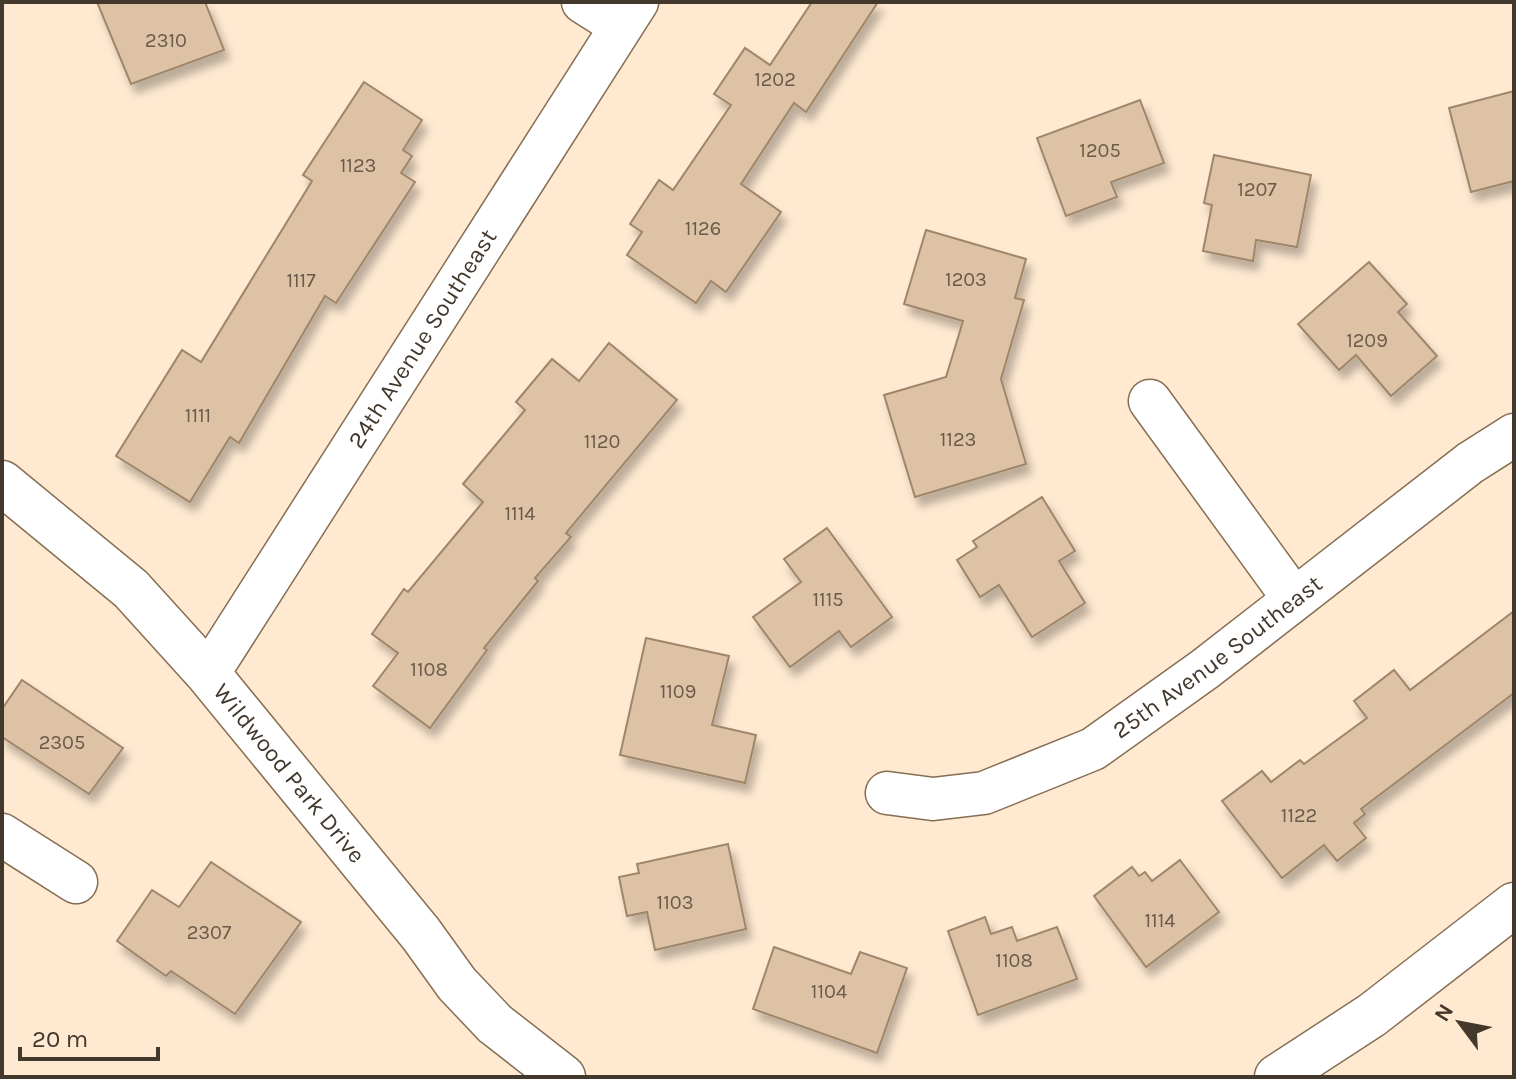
<svg xmlns="http://www.w3.org/2000/svg" width="1516" height="1079" viewBox="0 0 1516 1079" font-family="Karla,sans-serif">
<style>
.building{fill:#ddc2a5;stroke:#9f866a;stroke-width:2;filter:url(#shadow)}
.lines{fill:none;stroke-linecap:round;stroke-linejoin:round}
.minor-casing{stroke:#866e53;stroke-width:45}
.tertiary-casing{stroke:#866e53;stroke-width:47}
.minor{stroke:#fff;stroke-width:42}
.tertiary{stroke:#fff;stroke-width:44}
.labels{text-anchor:middle;dominant-baseline:central;stroke-width:6;stroke-linejoin:round;paint-order:stroke}
.number-label{font-size:20px;fill:#6a5a4a}
.street-label{font-size:24px;fill:#43382c;stroke:#ffe9d1}
</style>
<defs>
<filter id="shadow"><feDropShadow dx="5" dy="9" stdDeviation="4" flood-color="#0004"/></filter>
</defs>
<rect width="100%" height="100%" fill="#ffe9d1"/>
<g class="building">
<polygon points="97,2 205,2 224,50 131,84"/>
<polygon points="812,2 878,2 806,112 794,103 741,184 781,212 726,292 711,281 696,303 627,255 642,232 630,224 659,180 673,190 731,105 714,94 745,48 770,65"/>
<polygon points="364,82 422,120 403,150 412,156 401,173 415,182 336,303 325,296 239,443 230,437 190,502 116,456 182,350 201,362 312,181 303,175"/>
<polygon points="1514,91 1514,181 1471,192 1449,108"/>
<polygon points="1140,100 1164,163 1111,182 1117,197 1066,216 1037,138"/>
<polygon points="1214,155 1311,175 1297,247 1256,240 1253,261 1203,251 1212,205 1204,203"/>
<polygon points="926,230 1026,259 1015,298 1024,300 1001,379 1026,464 915,497 884,395 946,377 963,321 904,304"/>
<polygon points="1369,262 1407,304 1398,312 1437,356 1391,396 1356,355 1339,370 1298,324"/>
<polygon points="609,343 677,400 566,533 571,537 535,578 538,581 484,648 487,650 430,728 373,686 398,653 372,634 404,589 408,592 483,502 463,484 525,410 516,402 552,359 579,381"/>
<polygon points="1042,497 1075,551 1059,561 1085,603 1032,637 999,585 980,597 957,560 977,547 973,541"/>
<polygon points="827,528 892,617 851,647 839,631 790,667 753,617 801,582 784,559"/>
<polygon points="1514,611 1514,693 1361,809 1365,814 1354,823 1366,838 1337,861 1324,845 1282,878 1222,801 1262,771 1271,782 1300,760 1304,764 1367,718 1354,701 1394,670 1410,690"/>
<polygon points="646,638 729,656 712,725 756,735 745,783 620,755"/>
<polygon points="22,680 123,748 89,794 2,737 2,709"/>
<polygon points="728,844 746,929 655,950 647,912 627,916 619,877 639,873 637,864"/>
<polygon points="1180,860 1219,912 1146,967 1094,896 1132,867 1139,876 1145,872 1152,881"/>
<polygon points="211,862 301,922 235,1014 171,971 166,976 117,941 152,890 179,907"/>
<polygon points="985,917 991,934 1012,927 1017,941 1057,927 1077,979 978,1015 948,931"/>
<polygon points="774,947 851,974 860,952 907,968 877,1053 753,1009"/>
</g>
<g class="lines">
<g class="minor-casing">
<g id="minor">
<polyline points="583,2 621,26"/>
<polyline points="1150,401 1294,599"/>
<path id="s1" d="M208,674l429,-672"/>
<path id="s2" d="M887,793l46,6 51,-6 109,-44 112,-80 265,-206 44,-28"/>
<polyline points="2,835 76,882"/>
</g>
</g>
<g class="tertiary-casing">
<g id="tertiary">
<path id="s3" d="M2,483l129,106 77,85 213,260 36,50 38,40 68,53"/>
<polyline points="1277,1077 1372,1015 1514,905"/>
</g>
</g>
<use href="#minor" class="minor"/>
<use href="#tertiary" class="tertiary"/>
</g>
<g class="labels">
<g class="number-label">
<text x="166" y="40">2310</text>
<text x="775" y="79">1202</text>
<text x="1100" y="150">1205</text>
<text x="358" y="165">1123</text>
<text x="1257" y="189">1207</text>
<text x="703" y="228">1126</text>
<text x="966" y="279">1203</text>
<text x="301" y="280">1117</text>
<text x="1367" y="340">1209</text>
<text x="198" y="415">1111</text>
<text x="958" y="439">1123</text>
<text x="602" y="441">1120</text>
<text x="520" y="513">1114</text>
<text x="828" y="599">1115</text>
<text x="429" y="669">1108</text>
<text x="678" y="691">1109</text>
<text x="62" y="742">2305</text>
<text x="1299" y="815">1122</text>
<text x="675" y="902">1103</text>
<text x="1160" y="920">1114</text>
<text x="209" y="932">2307</text>
<text x="1014" y="960">1108</text>
<text x="829" y="991">1104</text>
</g>
<g class="street-label">
<text stroke="none"><textPath href="#s1" startOffset="398">24th Avenue Southeast</textPath></text>
<text stroke="none"><textPath href="#s2" startOffset="370">25th Avenue Southeast</textPath></text>
<text stroke="none"><textPath href="#s3" startOffset="410">Wildwood Park Drive</textPath></text>
</g>
</g>
<rect width="1516" height="1079" fill="none" stroke="#43382c" stroke-width="8"/>
<g transform="translate(1460 1023) rotate(302)" stroke="#ffe9d1" stroke-width="6" paint-order="stroke">
<path d="M0-6L14 30L0 20L-14 30Z" fill="#43382c"/>
<text y="-12" font-size="22" font-weight="bold" text-anchor="middle" fill="#43382c">N</text>
</g>
<path d="M20 1047v12h138v-12" fill="none" stroke="#43382c" stroke-width="4"/>
<text x="32" y="1047" font-size="24" fill="#43382c" stroke="#ffe9d1" stroke-width="6" paint-order="stroke">20 m</text>
</svg>
